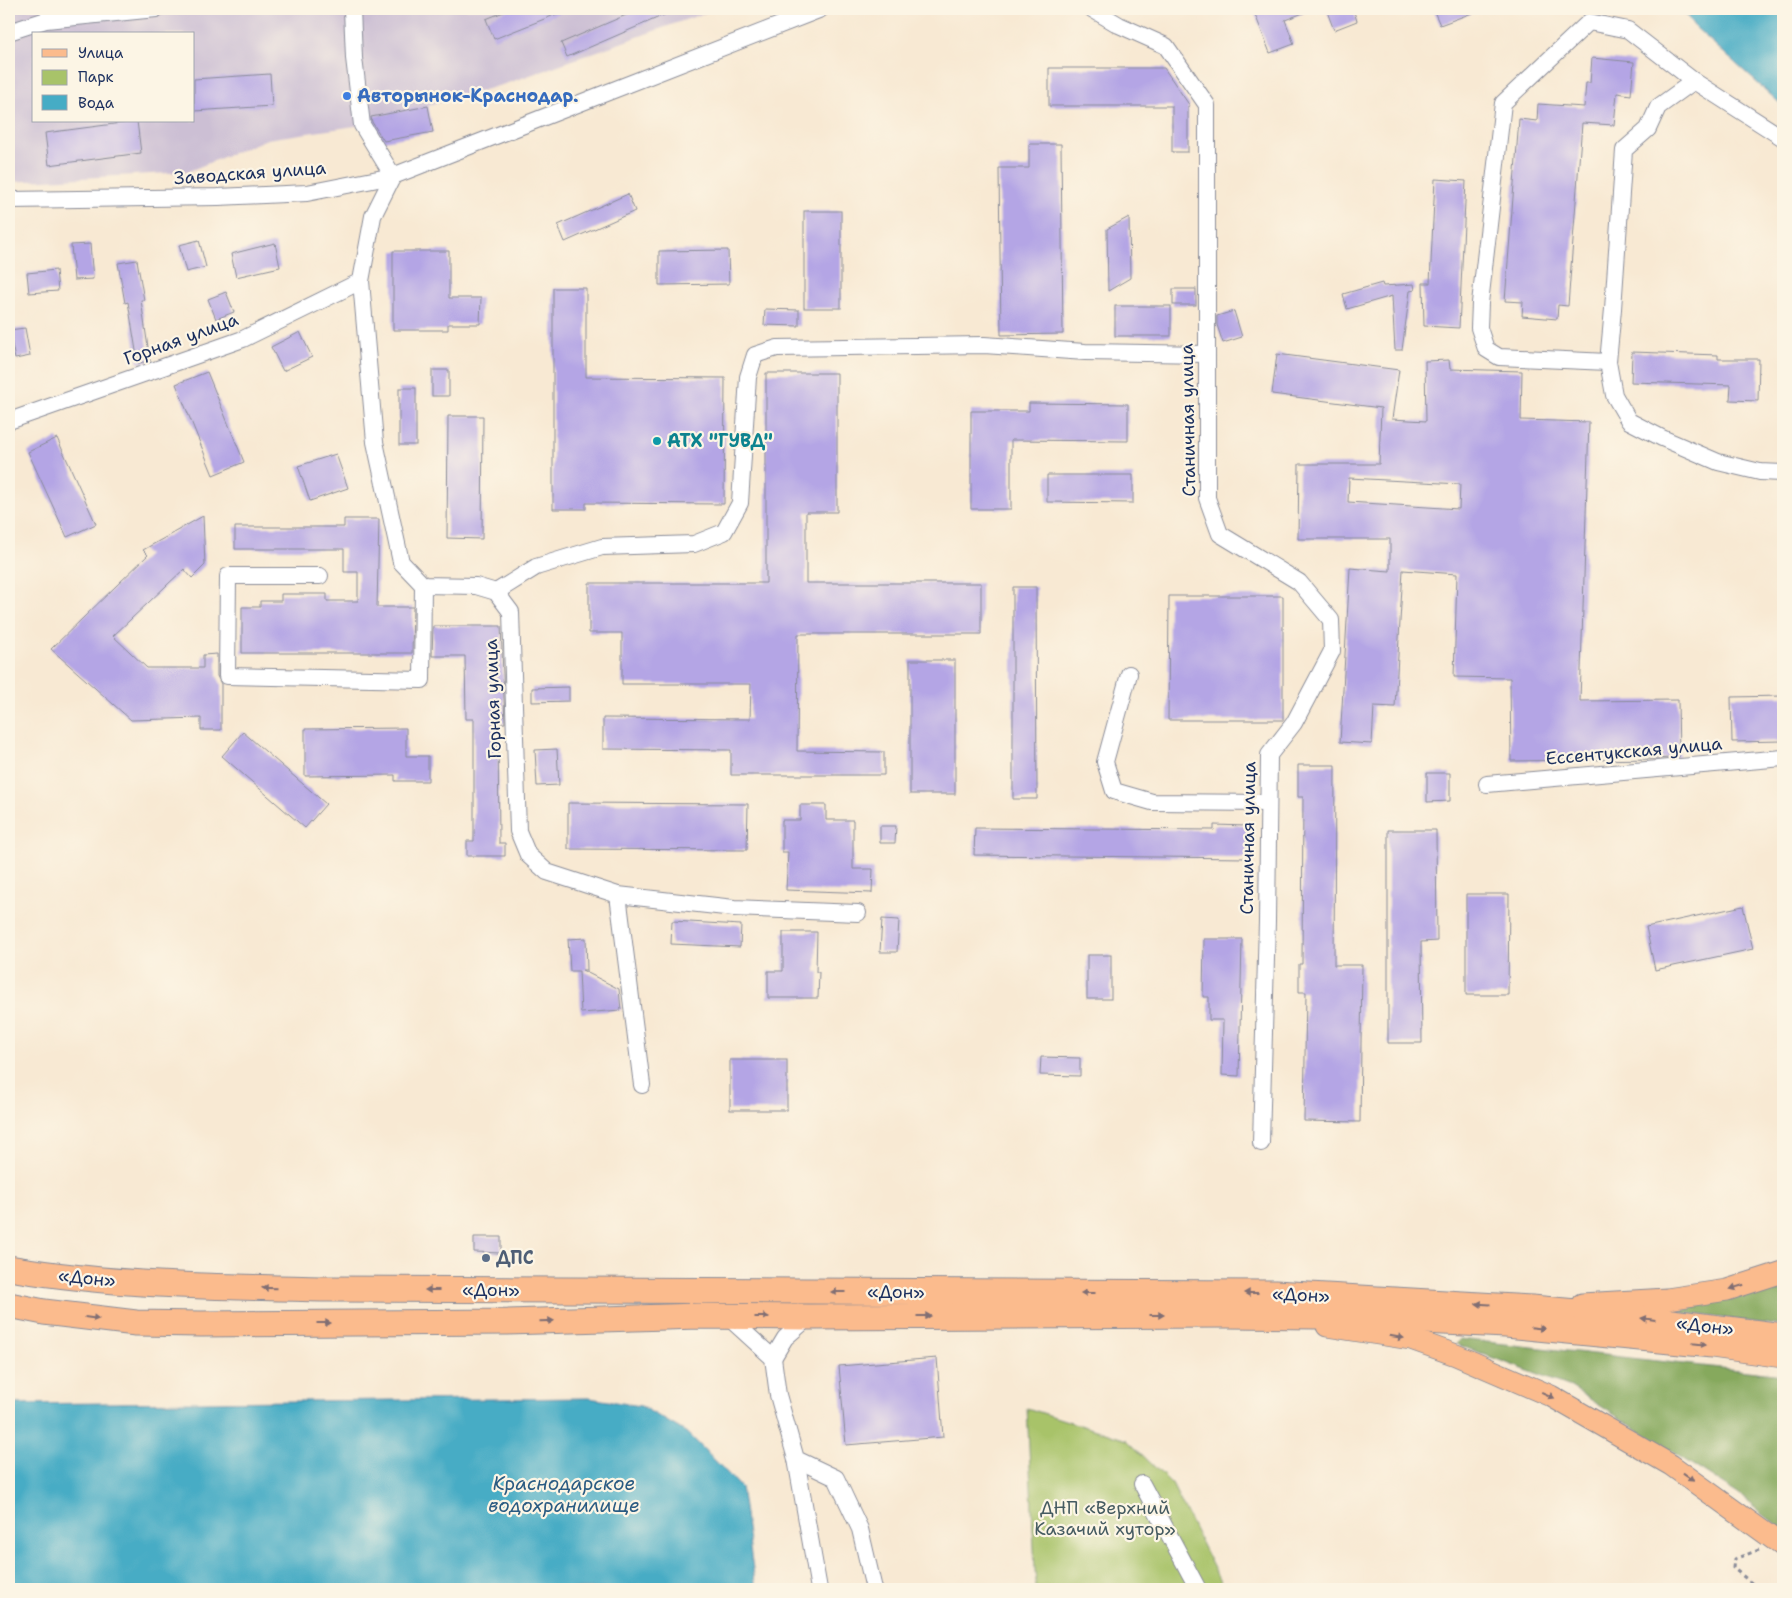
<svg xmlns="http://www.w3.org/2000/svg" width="1792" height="1598" viewBox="0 0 1792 1598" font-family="'Shantell Sans',sans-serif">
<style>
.industrial{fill:#ccbfd4;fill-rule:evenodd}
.green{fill:#a8c369;stroke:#627964}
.forest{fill:#86a95d;stroke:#506c5e}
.water{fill:#46acc5;stroke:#306e92}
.building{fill:#b4a5e5;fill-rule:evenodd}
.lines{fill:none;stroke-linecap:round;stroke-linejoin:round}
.minor-casing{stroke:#8a8c98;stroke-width:18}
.major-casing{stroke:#8a8c98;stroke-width:23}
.highway-casing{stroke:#8a8c98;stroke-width:27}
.path{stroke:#8a8c98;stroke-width:3;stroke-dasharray:4 4;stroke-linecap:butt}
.minor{stroke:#fff;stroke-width:16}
.major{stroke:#fbbb8d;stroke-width:21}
.highway{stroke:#fbbb8d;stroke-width:25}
.oneway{fill:#806e73}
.shop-dot{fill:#3f7fe0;stroke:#fcf5e5;stroke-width:2}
.culture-dot{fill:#0f9aa8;stroke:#fcf5e5;stroke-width:2}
.service-dot{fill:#5c6f8a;stroke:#fcf5e5;stroke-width:2}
.labels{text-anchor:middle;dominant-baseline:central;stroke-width:4.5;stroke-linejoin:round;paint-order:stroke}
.shop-label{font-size:18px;font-weight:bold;fill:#366cbe;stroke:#fcf5e5;text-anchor:start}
.street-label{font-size:18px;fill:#1b2f5e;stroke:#fcf5e5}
.culture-label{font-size:18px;font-weight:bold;fill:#0d838f;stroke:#fcf5e5;text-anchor:start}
.service-label{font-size:18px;font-weight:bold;fill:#4e5e75;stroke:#fcf5e5;text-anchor:start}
.park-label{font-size:18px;fill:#455b61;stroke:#fcf5e5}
.water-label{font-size:19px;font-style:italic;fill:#2a5b82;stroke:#fcf5e5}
</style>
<rect width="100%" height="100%" fill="#fcf5e5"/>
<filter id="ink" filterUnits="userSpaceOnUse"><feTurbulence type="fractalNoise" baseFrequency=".02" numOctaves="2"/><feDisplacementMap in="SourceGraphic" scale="10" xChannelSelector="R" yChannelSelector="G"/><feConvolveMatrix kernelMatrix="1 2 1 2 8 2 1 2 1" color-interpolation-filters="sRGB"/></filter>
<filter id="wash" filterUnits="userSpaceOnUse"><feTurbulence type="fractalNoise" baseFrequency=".0096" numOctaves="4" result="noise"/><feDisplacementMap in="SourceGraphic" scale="20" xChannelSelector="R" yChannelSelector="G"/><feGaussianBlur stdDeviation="1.12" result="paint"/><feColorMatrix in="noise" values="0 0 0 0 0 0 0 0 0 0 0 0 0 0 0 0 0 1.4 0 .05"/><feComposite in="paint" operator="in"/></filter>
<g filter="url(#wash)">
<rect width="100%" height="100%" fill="#f8e9d3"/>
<path class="industrial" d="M9,9h707l-211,75 -143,41 -95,14 -80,33 -178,10zM34,34h160v87h-160z"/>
<polygon class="green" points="1027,1408 1127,1440 1172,1484 1224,1589 1036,1589"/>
<g class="forest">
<polygon points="1783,1284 1783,1326 1677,1312 1782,1285"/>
<polygon points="1460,1339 1783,1375 1783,1529 1738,1494 1571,1387 1456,1344"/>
</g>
<g class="water">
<polygon points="1682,9 1783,9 1783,106 1694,26"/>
<polygon points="589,1398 641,1406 689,1434 741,1487 756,1589 9,1589 9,1404"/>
</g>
<g id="blocks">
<g class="building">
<polygon points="511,9 567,9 567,10 494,39 486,19"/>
<polygon points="640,9 678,9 567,57 561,43"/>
<polygon points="1253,9 1311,9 1311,10 1285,20 1294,44 1270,53"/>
<polygon points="1326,9 1353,9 1357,21 1334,30"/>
<polygon points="1433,9 1480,9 1480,10 1440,25"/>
<polygon points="1592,58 1634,62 1631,95 1617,93 1614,125 1582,123 1568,306 1558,305 1557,319 1522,316 1523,302 1505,301 1519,119 1537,121 1538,104 1584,107 1586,83 1590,83"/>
<polygon points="1049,68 1164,68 1190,106 1188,106 1188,152 1172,152 1172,106 1049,106"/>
<polygon points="270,74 272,106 194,111 194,79"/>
<polygon points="428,106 433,132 384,141 372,122 371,117"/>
<polygon points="137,121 141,153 49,165 45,133"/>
<polygon points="1029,144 1061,144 1063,334 1001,335 999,168 1029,168"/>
<polygon points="1435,179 1466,181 1459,328 1424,326 1423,283 1430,283"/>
<polygon points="628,194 635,211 565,242 558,225"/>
<rect x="804" y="211" width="37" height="97"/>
<polygon points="1129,217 1130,278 1108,291 1107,229"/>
<polygon points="199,240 206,267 186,272 179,245"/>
<polygon points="275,243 280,267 236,277 231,254"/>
<polygon points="90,244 93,279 74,280 71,245"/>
<polygon points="728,250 729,284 659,285 659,251"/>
<polygon points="393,251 449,251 449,298 481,298 480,324 448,324 448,330 393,330"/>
<polygon points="137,260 144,300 141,300 150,361 138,363 128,302 125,303 118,263"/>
<polygon points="56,270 58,291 29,293 27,273"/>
<polygon points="1382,283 1383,286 1414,284 1415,290 1410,291 1402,350 1395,350 1392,296 1347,309 1343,294"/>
<polygon points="553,288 586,288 586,377 725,378 724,504 586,503 586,509 553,509"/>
<rect x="1173" y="289" width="23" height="16"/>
<polygon points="226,292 234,312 216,319 208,299"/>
<rect x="1115" y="306" width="56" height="30"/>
<polygon points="765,309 799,310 799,326 764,325"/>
<polygon points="1234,311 1242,337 1223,343 1217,325 1217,316"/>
<polygon points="25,328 30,356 15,359 9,330"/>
<polygon points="300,332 312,357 283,371 271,347"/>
<polygon points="1632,352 1718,355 1718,359 1759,359 1758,401 1730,400 1731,385 1631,382"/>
<path d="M1277,354l122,16 -7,49 34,2 -1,-60 24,-1 1,9 72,2 -1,49 68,2 -9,279 98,-1 1,57 -22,2 -146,2 -1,-83 -56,-1 3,-103 -54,-4 -8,137 -21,-1 -2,38 -32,-2 10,-174 40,3v-32h-92l1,-75h80l2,-56 -109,-14zM1349,478l111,6 -1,25 -111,-7z"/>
<rect x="432" y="370" width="17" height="26"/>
<polygon points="207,372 244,462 213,475 176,384"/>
<polygon points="766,373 837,373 837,512 806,512 806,583 981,583 981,634 798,634 797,751 884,752 884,775 731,775 731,750 603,749 603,718 750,719 751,684 622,684 622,633 589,633 589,583 766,583"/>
<rect x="399" y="388" width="17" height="57"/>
<polygon points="1029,403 1128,404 1128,441 1011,440 1011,509 971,509 971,411 1029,411"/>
<polygon points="448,416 483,416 482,539 447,538"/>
<polygon points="57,438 96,524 67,537 28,452"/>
<polygon points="336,454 348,488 310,501 298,466"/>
<polygon points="1047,475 1133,475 1133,503 1047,502"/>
<polygon points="203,516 205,565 192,578 184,569 113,636 147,668 203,668 203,655 217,654 217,676 221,684 221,730 201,730 201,718 131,720 51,649 148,555 143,550"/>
<polygon points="344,519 379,519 377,607 413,607 412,653 242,653 242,607 260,607 260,601 281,601 281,594 327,594 327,601 358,601 358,572 344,572 344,549 235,549 235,527 344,527"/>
<polygon points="1013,587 1036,587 1037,799 1013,799"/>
<polygon points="1169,596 1283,596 1283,720 1168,720"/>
<polygon points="433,626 501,626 505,723 498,723 499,843 505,843 505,856 467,856 467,841 474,841 474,719 466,719 465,656 432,656"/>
<rect x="910" y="660" width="45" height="134"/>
<polygon points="569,687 569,701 532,702 532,688"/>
<polygon points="1783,696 1783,741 1732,742 1731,697"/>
<polygon points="406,728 406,756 428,756 428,781 395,781 395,775 305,776 305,729"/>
<polygon points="243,732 326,804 305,828 222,756"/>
<polygon points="557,749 559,785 537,786 535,750"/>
<polygon points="1298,765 1335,765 1334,965 1362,965 1360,1122 1304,1121 1306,992 1299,992 1299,964 1302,964 1303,797 1298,797"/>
<polygon points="1427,773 1450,773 1450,801 1427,802"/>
<polygon points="568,803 748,804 747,850 568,849"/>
<polygon points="800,805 826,805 826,820 853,820 853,869 873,869 872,893 786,890 788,852 782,852 782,820 800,820"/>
<polygon points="1214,825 1247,826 1247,858 974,855 975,828 1214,830"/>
<polygon points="880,826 896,826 895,843 880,843"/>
<polygon points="1388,830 1436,830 1437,941 1421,942 1422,1043 1388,1043"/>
<polygon points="1466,894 1509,894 1508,995 1466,995"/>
<polygon points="1743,906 1753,949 1655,970 1646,927"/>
<polygon points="882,919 899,920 897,952 880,952"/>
<polygon points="672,921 741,925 740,947 671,944"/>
<polygon points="783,932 817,932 816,972 819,972 818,998 768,998 768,971 783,971"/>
<polygon points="586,938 587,970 582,970 619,989 621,1010 581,1013 579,971 570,971 568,939"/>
<polygon points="1204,939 1242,939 1239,1076 1222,1075 1223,1020 1209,1020 1209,997 1203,997"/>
<rect x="1087" y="955" width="24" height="44"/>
<polygon points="1041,1057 1080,1058 1080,1076 1040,1075"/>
<rect x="730" y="1060" width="57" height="50"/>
<polygon points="474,1237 501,1237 501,1253 474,1252"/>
<polygon points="937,1358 943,1437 846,1445 839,1366"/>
</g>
</g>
</g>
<g filter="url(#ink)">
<use href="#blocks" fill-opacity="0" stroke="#8a8c98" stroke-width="1"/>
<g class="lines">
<g class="minor-casing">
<g id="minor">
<polyline points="352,9 354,58 362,125 393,176 373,216 361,281 375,442 401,562 423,585 476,586 496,592 511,612 518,831 528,855 547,872 618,895 734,908 858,913"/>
<polyline points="1092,9 1119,25 1166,46 1207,105 1207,498 1220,534 1299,582 1331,620 1332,651 1294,723 1269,755 1267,921 1261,1143"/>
<polyline points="9,32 46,20 156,9"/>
<polyline points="1694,81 1658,107 1648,129 1624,150 1613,309 1608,362 1614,395 1629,421 1662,438 1718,462 1760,472 1783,473"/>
<polyline points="9,200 218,197 307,193 393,176 821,9"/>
<polyline points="1608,362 1499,357 1486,349 1479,328 1480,303 1503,103 1589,22 1628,30 1694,81 1783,138"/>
<polyline points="9,421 243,339 361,281"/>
<polyline points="320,576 228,576 227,676 422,680 423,585"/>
<polyline points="496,592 536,567 602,547 694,544 724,532 740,503 748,377 755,355 777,348 984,345 1085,352 1207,354"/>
<polyline points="1129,674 1105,762 1114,791 1152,802 1268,803"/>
<polyline points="1487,784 1783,758"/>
<polyline points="618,895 642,1085"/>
<polyline points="728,1317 773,1358 778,1395 796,1459 836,1478 860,1529 874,1589"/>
<polyline points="773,1358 785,1338 809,1317"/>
<polyline points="796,1459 819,1589"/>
<polyline points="1142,1484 1198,1589"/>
</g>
</g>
<g class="major-casing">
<g id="major">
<polyline points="1582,1304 1667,1299 1727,1290 1783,1272"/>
<polyline points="1327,1326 1411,1339 1456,1355 1551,1396 1671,1465 1783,1546"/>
</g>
</g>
<g class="highway-casing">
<g id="highway">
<path d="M9,1268c105,18 212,19 319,21l947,4 257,15 99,9 152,19"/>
<polyline points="9,1305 44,1312 136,1323 201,1324 508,1322 698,1316 809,1317 1227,1315 1319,1316 1506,1325 1712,1345 1783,1355"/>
</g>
</g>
<polyline class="path" points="1759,1550 1734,1559 1733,1568 1759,1589"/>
<use href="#minor" class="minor"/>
<use href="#major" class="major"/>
<use href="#highway" class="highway"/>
</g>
<defs><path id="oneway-solid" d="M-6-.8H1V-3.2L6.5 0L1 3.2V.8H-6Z" transform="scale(1.25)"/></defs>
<g class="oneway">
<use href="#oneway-solid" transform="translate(1737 1287) rotate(163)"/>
<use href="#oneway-solid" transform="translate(269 1288) rotate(-179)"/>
<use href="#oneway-solid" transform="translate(432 1290) rotate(-180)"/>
<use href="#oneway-solid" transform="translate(838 1292) rotate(-180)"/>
<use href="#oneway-solid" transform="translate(1088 1293) rotate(-180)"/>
<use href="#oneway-solid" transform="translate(1251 1293) rotate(-180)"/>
<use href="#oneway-solid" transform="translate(1483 1304) rotate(-177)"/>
<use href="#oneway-solid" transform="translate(1157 1315)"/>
<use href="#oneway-solid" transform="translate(924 1316)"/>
<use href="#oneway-solid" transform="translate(762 1317)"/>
<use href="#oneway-solid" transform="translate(92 1318) rotate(7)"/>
<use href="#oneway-solid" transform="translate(1648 1319) rotate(-173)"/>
<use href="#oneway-solid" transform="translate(547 1321) rotate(-2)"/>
<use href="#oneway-solid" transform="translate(324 1323)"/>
<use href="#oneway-solid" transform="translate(1538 1328) rotate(6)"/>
<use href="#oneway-solid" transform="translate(1397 1337) rotate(9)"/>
<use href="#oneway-solid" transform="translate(1700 1344) rotate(6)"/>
<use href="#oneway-solid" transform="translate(1548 1395) rotate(25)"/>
<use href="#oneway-solid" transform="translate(1688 1477) rotate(36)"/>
</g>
</g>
<circle class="shop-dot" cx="347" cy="96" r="5"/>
<circle class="culture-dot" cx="657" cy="441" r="5"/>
<circle class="service-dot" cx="486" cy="1258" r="5"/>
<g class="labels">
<g class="shop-label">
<text x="357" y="96">Авторынок-Краснодар.</text>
</g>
<g class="street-label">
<text transform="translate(250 173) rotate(-4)">Заводская улица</text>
<text transform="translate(181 339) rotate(-20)">Горная улица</text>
<text transform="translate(1188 420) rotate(-91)">Станичная улица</text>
<text transform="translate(493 699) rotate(-92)">Горная улица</text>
<text transform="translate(1634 751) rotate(-5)">Ессентукская улица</text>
<text transform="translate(1248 838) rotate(-89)">Станичная улица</text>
<text transform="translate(87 1278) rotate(6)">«Дон»</text>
<text x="491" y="1290">«Дон»</text>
<text x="896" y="1292">«Дон»</text>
<text transform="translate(1301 1295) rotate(3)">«Дон»</text>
<text transform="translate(1705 1326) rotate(7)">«Дон»</text>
</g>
<g class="culture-label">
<text x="667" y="441">АТХ "ГУВД"</text>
</g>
<g class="service-label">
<text x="496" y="1258">ДПС</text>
</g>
<g class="park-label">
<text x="1105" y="1508">ДНП «Верхний<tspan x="1105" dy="21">Казачий хутор»</tspan></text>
</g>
<g class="water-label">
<text x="564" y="1483">Краснодарское<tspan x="564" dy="22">водохранилище</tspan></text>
</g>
</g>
<rect width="1792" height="1598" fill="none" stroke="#fcf5e5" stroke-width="30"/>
<rect x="32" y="32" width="162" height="90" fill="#fcf5e5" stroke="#a2a6af"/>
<rect x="42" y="49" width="25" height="8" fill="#fbbb8d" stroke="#a2a6af"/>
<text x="78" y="58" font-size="15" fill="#1b2f5e">Улица</text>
<rect x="42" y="70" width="25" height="15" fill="#a8c369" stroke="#a2a6af"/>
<text x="78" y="82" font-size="15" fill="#1b2f5e">Парк</text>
<rect x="42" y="95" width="25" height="15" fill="#46acc5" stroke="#a2a6af"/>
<text x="78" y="108" font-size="15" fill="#1b2f5e">Вода</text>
</svg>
